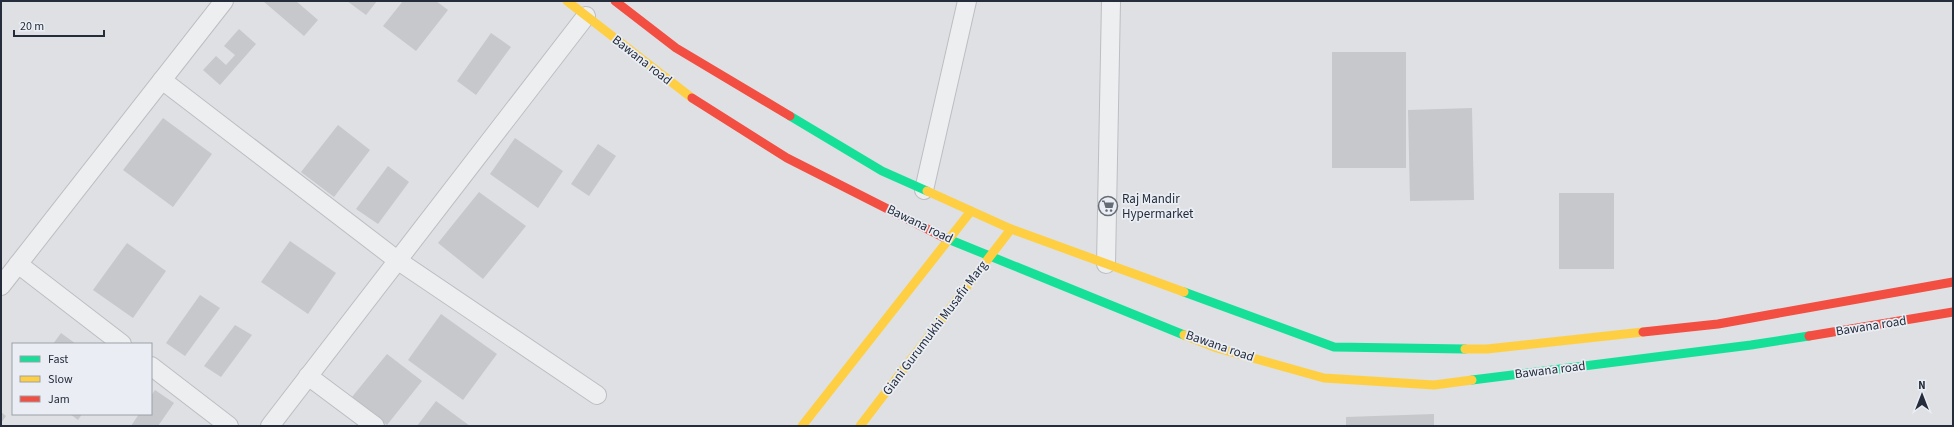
<svg xmlns="http://www.w3.org/2000/svg" width="1954" height="427" viewBox="0 0 1954 427" font-family="'Source Sans 3',sans-serif">
<style>
.building{fill:#c6c8cb}
.lines{fill:none;stroke-linecap:round;stroke-linejoin:round}
.lane-casing{stroke:#bcbec1;stroke-width:20}
.lane{stroke:#edeef0;stroke-width:18}
.fast{stroke:#16e098;stroke-width:9}
.slow{stroke:#ffcf43;stroke-width:9}
.jam{stroke:#f24e42;stroke-width:9}
.labels{text-anchor:middle;dominant-baseline:central;stroke-width:3.5;stroke-linejoin:round;paint-order:stroke}
.street-label{font-size:13px;fill:#252d3c;stroke:#eaeef4}
.poi-label{font-size:13px;fill:#252d3c;stroke:#eaeef4;text-anchor:start}
</style>
<rect width="100%" height="100%" fill="#dee0e3"/>
<g class="building">
<polygon points="263,1 296,1 318,20 304,36"/>
<polygon points="347,1 377,1 366,15"/>
<polygon points="403,1 436,1 448,10 416,51 383,26"/>
<polygon points="239,29 256,44 220,85 203,70 216,56 226,65 235,55 224,46"/>
<polygon points="491,33 511,47 476,95 457,81"/>
<rect x="1332" y="52" width="74" height="116"/>
<polygon points="1472,108 1474,200 1410,201 1408,110"/>
<polygon points="163,118 212,154 173,207 123,170"/>
<polygon points="338,125 370,150 334,197 301,172"/>
<polygon points="515,138 563,171 538,208 490,174"/>
<polygon points="598,144 616,156 589,196 571,184"/>
<polygon points="388,166 409,182 378,224 356,209"/>
<polygon points="479,192 526,226 483,279 438,243"/>
<rect x="1559" y="193" width="55" height="76"/>
<polygon points="290,241 336,273 308,314 261,282"/>
<polygon points="127,243 166,271 133,318 93,290"/>
<polygon points="200,295 220,308 185,356 166,343"/>
<polygon points="441,314 497,354 463,400 408,360"/>
<polygon points="235,325 252,335 221,377 204,366"/>
<polygon points="61,333 76,344 53,344"/>
<polygon points="387,354 422,381 387,425 352,397"/>
<polygon points="155,390 174,403 158,426 131,426 139,414 151,414 151,396"/>
<polygon points="436,401 470,426 417,426"/>
<polygon points="1,412 6,416 1,423"/>
<polygon points="70,414 82,414 78,420"/>
<polygon points="1434,414 1434,426 1346,426 1346,417"/>
</g>
<g class="lines">
<g class="lane-casing">
<g id="lane">
<polyline points="162,80 397,260 597,395"/>
<polyline points="924,190 967,1"/>
<polyline points="18,264 122,344"/>
<polyline points="1106,264 1111,1"/>
<polyline points="1,286 224,1"/>
<polyline points="151,366 229,426"/>
<polyline points="308,376 375,426"/>
<polyline points="270,426 586,16"/>
</g>
</g>
<use href="#lane" class="lane"/>
<g class="fast">
<polyline points="790,116 882,171 927,191"/>
<polyline points="943,237 1184,335"/>
<polyline points="1184,292 1334,347 1465,349"/>
<polyline points="1472,380 1751,345 1809,336"/>
</g>
<g class="slow">
<polyline points="567,1 692,98"/>
<polyline points="927,191 1011,229 1184,292"/>
<polyline points="1184,335 1217,348 1324,378 1434,385 1472,380"/>
<polyline points="1465,349 1487,349 1643,332"/>
<polyline points="802,426 971,211"/>
<polyline points="860,426 1011,229"/>
</g>
<g class="jam">
<polyline points="615,1 676,48 790,116"/>
<polyline points="692,98 787,158 943,237"/>
<polyline points="1643,332 1718,324 1953,282"/>
<polyline points="1809,336 1953,312"/>
</g>
</g>
<defs>
<g id="supermarket-ring" transform="scale(1)"><circle r="9.5" fill="#eaeef4" stroke="#666c76" stroke-width="1.5"/><path d="M-6-5.5h2.5l.6 2H6L4.5 2H-2.5L-4.4-4H-6ZM-1.5 3.2a1.3 1.3 0 1 0 .1 0ZM3 3.2a1.3 1.3 0 1 0 .1 0Z" fill="#666c76"/></g>
</defs>
<g fill-rule="evenodd">
<use href="#supermarket-ring" x="1108" y="206"/>
</g>
<g class="labels">
<g class="street-label">
<text transform="translate(642 60) rotate(38)">Bawana road</text>
<text transform="translate(920 224) rotate(26)">Bawana road</text>
<text transform="translate(1871 326) rotate(-9)">Bawana road</text>
<text transform="translate(935 328) rotate(-53)">Giani Gurumukhi Musafir Marg</text>
<text transform="translate(1220 346) rotate(19)">Bawana road</text>
<text transform="translate(1550 370) rotate(-7)">Bawana road</text>
</g>
<g class="poi-label">
<text x="1122" y="199">Raj Mandir<tspan x="1122" dy="15">Hypermarket</tspan></text>
</g>
</g>
<rect width="1954" height="427" fill="none" stroke="#252d3c" stroke-width="4"/>
<rect x="12" y="343" width="140" height="72" fill="#eaeef4" stroke="#9ba1aa"/>
<rect x="20" y="356" width="20" height="6" fill="#16e098" stroke="#9ba1aa"/>
<text x="48" y="363" font-size="12" fill="#252d3c">Fast</text>
<rect x="20" y="376" width="20" height="6" fill="#ffcf43" stroke="#9ba1aa"/>
<text x="48" y="383" font-size="12" fill="#252d3c">Slow</text>
<rect x="20" y="396" width="20" height="6" fill="#f24e42" stroke="#9ba1aa"/>
<text x="48" y="403" font-size="12" fill="#252d3c">Jam</text>
<g transform="translate(1922 395)" stroke="#eaeef4" stroke-width="3" paint-order="stroke">
<path d="M0-3L7 15L0 10L-7 15Z" fill="#252d3c"/>
<text y="-6" font-size="11" font-weight="bold" text-anchor="middle" fill="#252d3c">N</text>
</g>
<path d="M14 30v6h90v-6" fill="none" stroke="#252d3c" stroke-width="2"/>
<text x="20" y="30" font-size="12" fill="#252d3c" stroke="#eaeef4" stroke-width="3" paint-order="stroke">20 m</text>
</svg>
